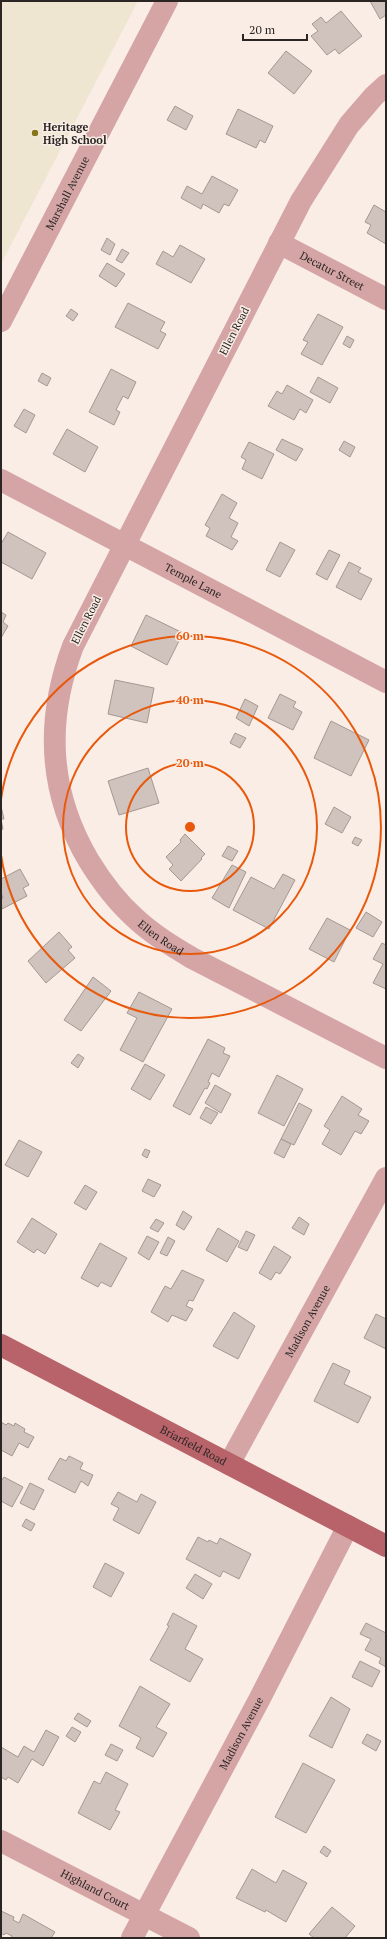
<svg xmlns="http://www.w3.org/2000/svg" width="387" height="1939" viewBox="0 0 387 1939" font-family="'PT Serif',serif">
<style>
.education{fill:#eee6d0}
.building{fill:#d0c3bd;stroke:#a49892}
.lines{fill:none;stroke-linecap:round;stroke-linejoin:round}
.minor{stroke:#d5a5a6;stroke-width:22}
.major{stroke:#b76369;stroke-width:22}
.ring{fill:none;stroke:#e8590c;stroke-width:2}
.poi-dot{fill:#88761a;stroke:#faede6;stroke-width:1.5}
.labels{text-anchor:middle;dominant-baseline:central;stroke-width:3;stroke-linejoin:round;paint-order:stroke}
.poi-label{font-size:11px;font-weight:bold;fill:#2b2624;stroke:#faede6;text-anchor:start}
.street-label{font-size:11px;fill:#2b2624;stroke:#faede6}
.centre{fill:#e8590c;stroke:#faede6;stroke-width:2}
.ring-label{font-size:12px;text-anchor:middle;font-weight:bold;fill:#e8590c;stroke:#faede6;stroke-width:3;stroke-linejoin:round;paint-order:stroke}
</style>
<rect width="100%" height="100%" fill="#faede6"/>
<polygon class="education" points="1,1 138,1 1,264"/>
<g class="building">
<polygon points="370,1 386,1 386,15 380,19"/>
<polygon points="341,11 362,36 339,54 335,49 327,55 311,36 318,31 312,24 321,17 326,23"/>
<polygon points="286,51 312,71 294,94 268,73"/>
<polygon points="175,106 193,116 186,130 167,120"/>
<polygon points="238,109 273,126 265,143 260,140 256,148 226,134"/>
<polygon points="212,176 238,190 229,206 224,204 219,213 203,204 201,209 181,198 187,186 202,194"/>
<polygon points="374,205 386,212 386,244 367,233 371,225 365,222"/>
<polygon points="107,238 115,244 110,255 101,250"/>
<polygon points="180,245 205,259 191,283 156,264 163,251 173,257"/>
<polygon points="122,249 129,253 122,263 116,260"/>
<polygon points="107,263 125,274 116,287 99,276"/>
<polygon points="128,303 165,322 160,331 166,334 158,349 115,327"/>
<polygon points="71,309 78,314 73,321 66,316"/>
<polygon points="318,314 343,327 322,365 301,354 308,342 303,340"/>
<polygon points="347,336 354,340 350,348 343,344"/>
<polygon points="111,369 136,382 128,399 123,396 116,410 120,412 114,425 89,412"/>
<polygon points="42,373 51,378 47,386 38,381"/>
<polygon points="318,377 338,388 330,403 310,392"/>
<polygon points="287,385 313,400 306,413 300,409 294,420 268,406 277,391 282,394"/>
<polygon points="24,409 35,415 26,433 14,426"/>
<polygon points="67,429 98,447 85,472 53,454"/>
<polygon points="282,439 303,449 296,461 276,450"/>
<polygon points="344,441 355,447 350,457 339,450"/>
<polygon points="249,442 274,454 262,479 242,469 246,460 241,457"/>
<polygon points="222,494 237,503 229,518 238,523 231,537 238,541 232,550 206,536 210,528 205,525"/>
<polygon points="8,532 46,553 32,579 1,562 1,544"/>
<polygon points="280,542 295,550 280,577 266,570"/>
<polygon points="329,550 340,555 327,580 316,574"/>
<polygon points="349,562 361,568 358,572 372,579 361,600 336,587"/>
<polygon points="1,612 6,615 3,622 8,626 1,638"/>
<polygon points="146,615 183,633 167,665 131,646"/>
<polygon points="115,680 154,688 147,723 108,714"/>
<polygon points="280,694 296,702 293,707 302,712 293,730 268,718"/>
<polygon points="245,699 258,706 249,726 236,718"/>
<polygon points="331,721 369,740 351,776 314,758"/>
<polygon points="235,733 246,738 240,748 230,743"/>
<polygon points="148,768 159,803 119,815 108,781"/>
<polygon points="1,806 4,819 1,819 3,829 1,830"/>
<polygon points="334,807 351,817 342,833 325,824"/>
<polygon points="185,834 205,854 201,858 202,859 181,881 169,869 173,865 166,857 181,842 180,840"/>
<polygon points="355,837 362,840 358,846 352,843"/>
<polygon points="228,846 238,851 232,861 222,856"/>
<polygon points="232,865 246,872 229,908 212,898"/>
<polygon points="20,869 29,885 23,888 27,896 2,909 1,899 3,898 1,893 1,879"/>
<polygon points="283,874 295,880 269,929 233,910 251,877 274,889"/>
<polygon points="366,912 382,922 373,937 356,928"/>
<polygon points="327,918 350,930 334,962 309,949"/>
<polygon points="59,932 72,947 68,950 75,958 46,983 28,961"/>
<polygon points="382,943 386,945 386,989 373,983 383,964 373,959"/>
<polygon points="93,977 111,991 81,1031 64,1020"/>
<polygon points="139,992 172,1009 143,1062 120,1050 137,1018 127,1013"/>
<polygon points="208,1039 225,1048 223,1053 230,1056 219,1077 212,1073 208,1082 210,1083 207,1089 205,1088 190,1115 173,1106"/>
<polygon points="78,1054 84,1058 78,1068 71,1063"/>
<polygon points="145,1064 165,1075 150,1100 131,1089"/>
<polygon points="277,1075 303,1089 284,1126 258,1113"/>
<polygon points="215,1085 231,1094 221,1113 205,1103"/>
<polygon points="342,1096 362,1109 358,1115 369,1121 361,1134 355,1131 341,1155 322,1144 330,1130 324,1126"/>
<polygon points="299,1103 312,1110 294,1145 281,1139"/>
<polygon points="206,1107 218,1113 211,1124 200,1118"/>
<polygon points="281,1139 291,1144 284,1158 274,1153"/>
<polygon points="19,1140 42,1152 28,1177 5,1165"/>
<polygon points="145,1149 150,1151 147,1158 142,1155"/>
<polygon points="148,1179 161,1185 154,1197 142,1191"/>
<polygon points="85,1185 97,1192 86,1210 74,1203"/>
<polygon points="183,1211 192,1217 184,1230 176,1225"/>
<polygon points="299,1217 309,1224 304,1235 292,1228"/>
<polygon points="32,1218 57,1234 45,1254 37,1249 34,1253 17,1242"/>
<polygon points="156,1219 164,1223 158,1232 150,1228"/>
<polygon points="218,1228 239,1241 227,1262 206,1250"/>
<polygon points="246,1231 255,1235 247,1251 238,1247"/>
<polygon points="147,1236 159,1242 149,1260 138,1253"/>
<polygon points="168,1237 175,1241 167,1256 160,1253"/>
<polygon points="100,1243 127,1258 111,1287 101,1282 98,1287 81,1278"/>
<polygon points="274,1246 291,1257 280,1274 276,1272 271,1280 259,1273"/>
<polygon points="182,1270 204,1280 193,1301 189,1300 186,1306 193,1309 186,1321 172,1315 168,1322 151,1312 165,1286 171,1289"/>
<polygon points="234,1312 255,1326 238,1359 213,1346"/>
<polygon points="376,1314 386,1319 386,1349 364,1338"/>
<polygon points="333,1363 350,1371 344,1384 371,1397 358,1423 314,1401"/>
<polygon points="1,1422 6,1425 8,1423 14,1426 15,1423 25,1429 24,1432 34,1437 28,1448 19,1443 12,1456 1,1450"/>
<polygon points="69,1456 83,1463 80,1469 93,1475 88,1486 81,1481 75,1493 48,1479 60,1458 66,1461"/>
<polygon points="4,1477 23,1487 12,1507 1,1501 1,1481"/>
<polygon points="30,1483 44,1490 34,1510 20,1503"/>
<polygon points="118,1492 137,1502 141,1494 156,1502 139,1534 113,1520 119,1508 111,1504"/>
<polygon points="26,1519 35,1524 31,1531 22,1526"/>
<polygon points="198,1537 208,1542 209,1540 217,1544 220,1538 251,1554 239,1579 223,1571 220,1577 186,1559"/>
<polygon points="105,1563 124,1573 111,1597 93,1587"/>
<polygon points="195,1574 212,1584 203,1599 186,1588"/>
<polygon points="173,1613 197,1626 185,1649 203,1659 190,1682 150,1660 169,1626 167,1625"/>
<polygon points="366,1623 386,1633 386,1667 379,1663 381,1658 365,1650 371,1639 360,1634"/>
<polygon points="360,1661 380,1671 372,1687 352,1677"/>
<polygon points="140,1686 170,1704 156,1727 167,1733 153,1757 136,1748 141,1738 119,1726"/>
<polygon points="331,1697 350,1709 332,1748 309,1736"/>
<polygon points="78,1713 91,1721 87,1727 74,1719"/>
<polygon points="72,1727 81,1732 75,1742 66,1736"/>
<polygon points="46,1730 59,1737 43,1766 32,1759 18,1783 8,1777 6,1780 1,1777 1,1747 18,1757 24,1746 34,1752"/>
<polygon points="367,1734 381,1741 376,1751 362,1743"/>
<polygon points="111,1744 123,1750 117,1761 105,1755"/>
<polygon points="303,1763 335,1780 306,1833 275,1817"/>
<polygon points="106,1772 128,1784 115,1810 120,1812 110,1830 78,1813 94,1781 100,1784"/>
<polygon points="324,1846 331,1851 327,1857 320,1852"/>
<polygon points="252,1869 276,1883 283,1870 307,1883 286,1922 266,1910 265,1912 236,1898"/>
<polygon points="332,1907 355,1926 345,1938 314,1938 309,1934"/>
<polygon points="1,1911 14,1917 13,1920 19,1923 23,1914 55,1932 51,1938 11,1938 12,1936 6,1933 4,1935 1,1933"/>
</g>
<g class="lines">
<g class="minor">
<path id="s1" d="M386,85l-12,11 -25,29 -48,76 -228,445c-28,75 -25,146 16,215 13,21 28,41 46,57 17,16 37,28 57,40l194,100"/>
<path id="s2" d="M279,243l107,56"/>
<path id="s3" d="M1,321l166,-320"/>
<path id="s4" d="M1,480l385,202"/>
<path id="s5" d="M229,1464l157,-286"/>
<path id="s6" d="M1,1841l188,97"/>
<path id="s7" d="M132,1938l127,-238 89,-174"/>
</g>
<path class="major" id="s8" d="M1,1345l385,201"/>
</g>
<g class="ring">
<circle cx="190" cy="827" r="64"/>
<circle cx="190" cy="827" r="127"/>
<path d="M1 799A191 191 0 1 1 1 855"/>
</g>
<circle class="poi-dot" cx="35" cy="133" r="4"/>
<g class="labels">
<g class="poi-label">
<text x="43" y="127">Heritage<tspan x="43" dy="13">High School</tspan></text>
</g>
<g class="street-label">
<text stroke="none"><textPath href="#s3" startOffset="144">Marshall Avenue</textPath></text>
<text stroke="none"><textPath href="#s2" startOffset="60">Decatur Street</textPath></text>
<text transform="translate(234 331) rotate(-63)">Ellen Road</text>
<text stroke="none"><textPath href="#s4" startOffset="217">Temple Lane</textPath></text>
<text transform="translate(86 620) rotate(-63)">Ellen Road</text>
<text stroke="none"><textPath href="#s1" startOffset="974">Ellen Road</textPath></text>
<text stroke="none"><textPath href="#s5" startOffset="163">Madison Avenue</textPath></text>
<text stroke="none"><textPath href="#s8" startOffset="217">Briarfield Road</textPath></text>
<text stroke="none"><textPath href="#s7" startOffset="232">Madison Avenue</textPath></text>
<text stroke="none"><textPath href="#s6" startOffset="106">Highland Court</textPath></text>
</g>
</g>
<circle cx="190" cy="827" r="6" class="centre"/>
<g class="ring-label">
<text x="190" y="640">60 m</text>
<text x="190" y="704">40 m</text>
<text x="190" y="767">20 m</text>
</g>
<rect width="387" height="1939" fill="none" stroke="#2b2624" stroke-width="4"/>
<path d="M243 34v6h64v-6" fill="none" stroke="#2b2624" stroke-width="2"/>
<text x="249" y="34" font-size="12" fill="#2b2624" stroke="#faede6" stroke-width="3" paint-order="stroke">20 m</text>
</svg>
